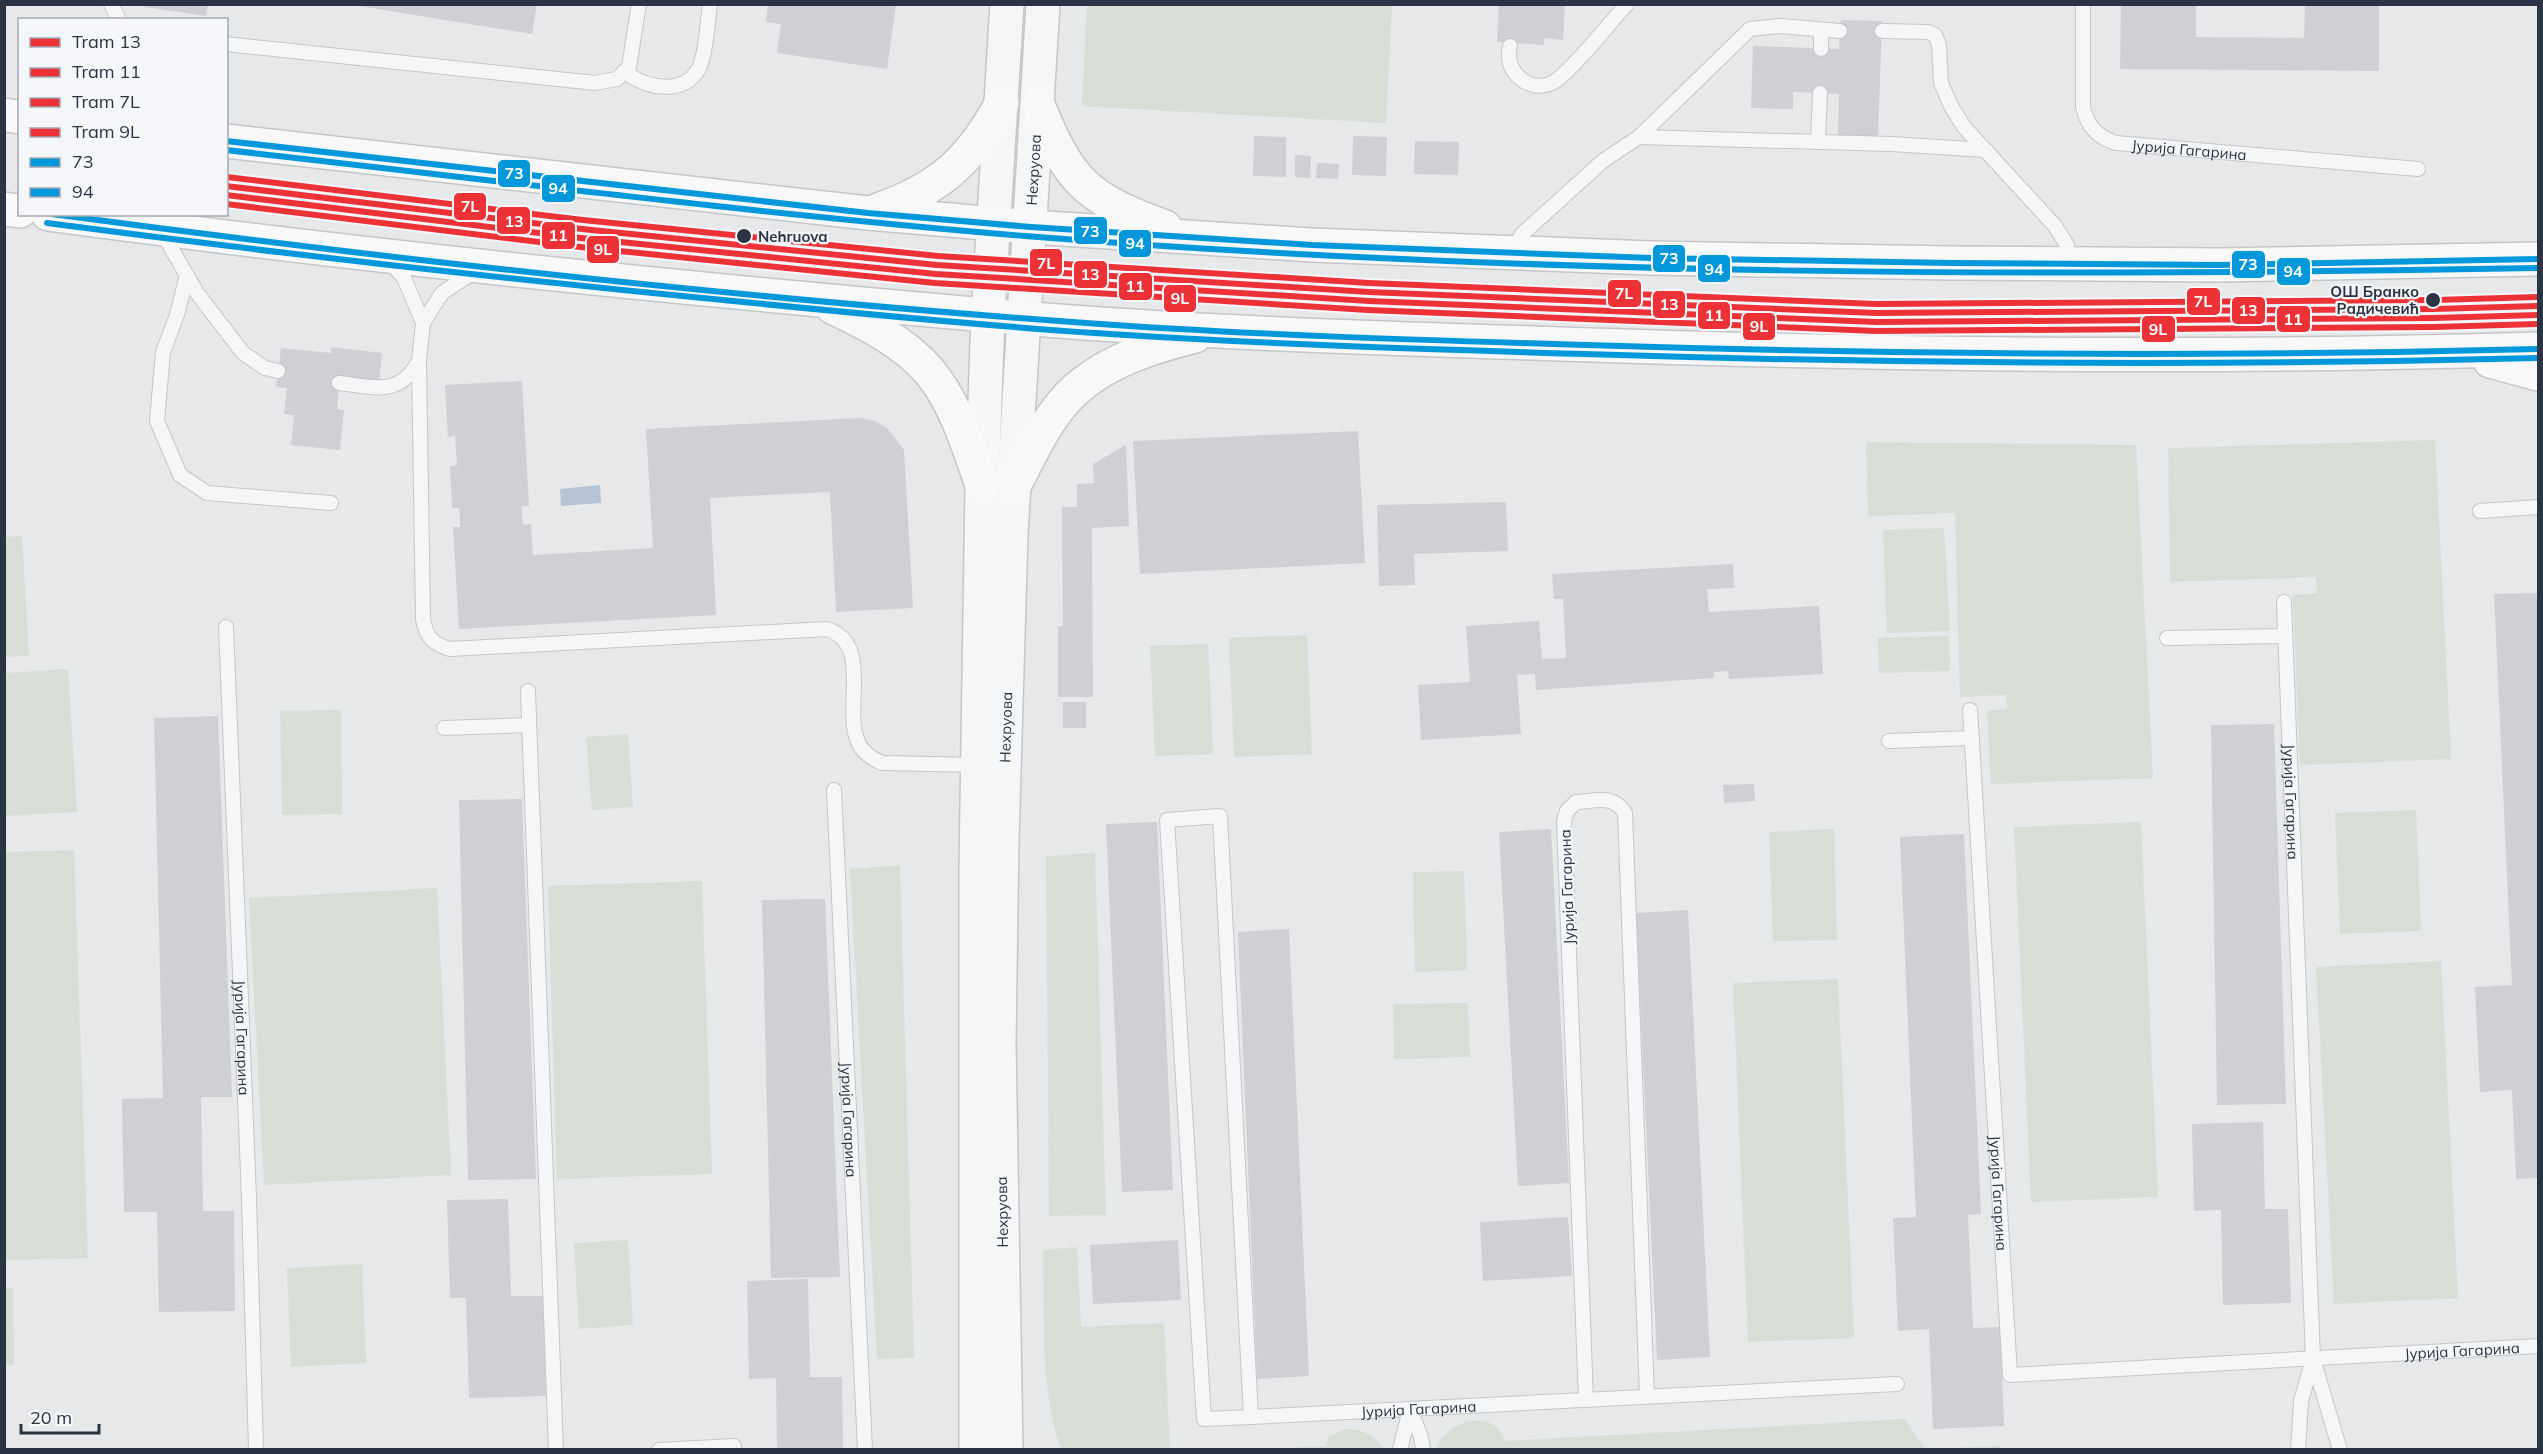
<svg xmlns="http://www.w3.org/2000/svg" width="2543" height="1454" viewBox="0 0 2543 1454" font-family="Mulish,sans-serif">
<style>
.green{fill:#d6ded6}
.water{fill:#b4c4d5}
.building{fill:#ced0d3}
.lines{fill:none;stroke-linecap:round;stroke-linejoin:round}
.service-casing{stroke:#c4c6c8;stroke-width:16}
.tertiary-casing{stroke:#c4c6c8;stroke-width:36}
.secondary-casing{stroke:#c4c6c8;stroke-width:36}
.service{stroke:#f5f6f7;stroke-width:14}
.tertiary{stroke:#f5f6f7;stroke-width:33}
.secondary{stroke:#f8f8f8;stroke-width:33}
.bus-1-casing{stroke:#f4f6f9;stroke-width:10}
.bus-2-casing{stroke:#f4f6f9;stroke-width:10}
.bus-1{stroke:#0098da;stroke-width:6}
.bus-2{stroke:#0098da;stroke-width:6}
.tram-1-casing{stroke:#f4f6f9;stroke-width:10}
.tram-2-casing{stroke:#f4f6f9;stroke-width:10}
.tram-3-casing{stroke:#f4f6f9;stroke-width:10}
.tram-4-casing{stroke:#f4f6f9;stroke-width:10}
.tram-1{stroke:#ed3237;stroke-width:6}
.tram-2{stroke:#ed3237;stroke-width:6}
.tram-3{stroke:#ed3237;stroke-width:6}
.tram-4{stroke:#ed3237;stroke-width:6}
.stop-dot{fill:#2b3445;stroke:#f4f6f9;stroke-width:2}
.labels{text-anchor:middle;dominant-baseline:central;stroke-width:4.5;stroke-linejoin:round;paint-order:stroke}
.street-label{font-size:15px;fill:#2b3445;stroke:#f4f6f9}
.stop-label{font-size:15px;font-weight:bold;fill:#2b3445;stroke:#f4f6f9;text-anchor:start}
.line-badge{stroke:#f4f6f9;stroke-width:2}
.badge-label{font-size:16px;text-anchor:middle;font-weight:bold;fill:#fff}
</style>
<rect width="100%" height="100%" fill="#e6e8ea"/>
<g class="green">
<polygon points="1087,5 1392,5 1386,123 1082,106"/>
<polygon points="2435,440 2451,759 2300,765 2293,595 2317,593 2316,577 2170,582 2168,448"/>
<polygon points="1866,442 2136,445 2153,778 1991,784 1987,711 2007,709 2006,695 1960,697 1955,513 1868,516"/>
<polygon points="1944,528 1950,631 1887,633 1883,530"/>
<polygon points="22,536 29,656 5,657 5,537"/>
<polygon points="1307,635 1312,754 1234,757 1229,638"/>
<polygon points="1949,636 1950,671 1879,673 1878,638"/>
<polygon points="1208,644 1213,754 1155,756 1150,646"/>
<polygon points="68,669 77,812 5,816 5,673"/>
<polygon points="341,710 342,814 282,815 280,711"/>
<polygon points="628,734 633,807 592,810 586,737"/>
<polygon points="2416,810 2421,931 2340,934 2335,813"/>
<polygon points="2141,822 2158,1197 2031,1202 2014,827"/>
<polygon points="1834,829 1837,940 1773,941 1769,832"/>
<polygon points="74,850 88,1258 5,1260 5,852"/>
<polygon points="1095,853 1106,1215 1049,1216 1046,856"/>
<polygon points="900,865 914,1358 877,1359 850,869"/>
<polygon points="1464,871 1467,970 1415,972 1413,872"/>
<polygon points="702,881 712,1174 557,1179 548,886"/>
<polygon points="437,888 451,1175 264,1185 249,898"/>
<polygon points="2441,961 2458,1298 2334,1304 2316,967"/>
<polygon points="1838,979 1854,1338 1748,1342 1733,983"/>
<polygon points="1468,1003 1470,1057 1394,1059 1393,1004"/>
<polygon points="628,1240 633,1325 579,1329 574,1243"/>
<path d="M1077,1247l4,80 83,-4 6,126h-109c-22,-63 -16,-133 -18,-199z"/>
<polygon points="362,1264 366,1363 291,1367 287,1268"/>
<polygon points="4,1288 13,1288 14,1365 5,1365"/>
<path d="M1905,1419l20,30 76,-3v3h-565c11,-28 57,-43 69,-8z"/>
<path d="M1346,1429c17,1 28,5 37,20h-118l61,-3 3,-10z"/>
</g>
<polygon class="water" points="600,485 601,503 561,506 560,489"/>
<g class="building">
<polygon points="145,4 208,4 206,16 145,7"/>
<polygon points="347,4 537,4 532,34"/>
<polygon points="768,4 896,4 887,69 777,53 781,24 766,22"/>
<polygon points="1499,4 1565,4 1563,40 1544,38 1544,45 1497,42"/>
<polygon points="2121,4 2196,4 2196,37 2304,38 2305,4 2379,4 2379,71 2120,69"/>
<polygon points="1841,20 1882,21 1878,137 1838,136 1839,94 1793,92 1793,109 1751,108 1753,46 1839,49"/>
<polygon points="1254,136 1286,137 1286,177 1253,176"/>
<polygon points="1353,136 1387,137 1386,176 1352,175"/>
<polygon points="1415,141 1459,142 1458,175 1414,174"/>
<polygon points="1295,155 1311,156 1310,178 1295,177"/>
<polygon points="1317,163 1339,164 1338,179 1316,178"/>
<polygon points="331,347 382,353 379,383 340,378 337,409 344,410 340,450 291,445 294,415 284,414 287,388 276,387 281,348 331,353"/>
<polygon points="522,381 529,506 522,506 522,515 523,525 531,524 533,555 653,548 646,429 861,418 875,421 887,428 904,450 913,608 836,612 830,492 727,497 710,498 716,615 459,629 453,527 460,527 460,518 459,508 452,508 450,466 457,465 455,436 448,437 445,385"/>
<polygon points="1358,431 1365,563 1140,574 1133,441"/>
<polygon points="1126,445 1129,526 1092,528 1093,697 1058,697 1058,626 1063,626 1062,507 1077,507 1077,484 1094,483 1093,464"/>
<polygon points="1506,502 1508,551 1414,554 1415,585 1379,586 1377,505"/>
<polygon points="1733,564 1734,588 1707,589 1709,612 1819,606 1823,674 1729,679 1728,671 1714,672 1714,678 1536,690 1535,674 1517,675 1521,734 1421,740 1418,685 1470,682 1466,626 1539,621 1542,659 1566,658 1563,599 1554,599 1552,574"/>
<polygon points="2538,593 2538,1178 2516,1179 2512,1090 2480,1092 2475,987 2512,985 2494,594"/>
<rect x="1063" y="702" width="23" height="26"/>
<polygon points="218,716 232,1097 201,1097 203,1211 234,1211 235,1311 159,1312 157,1212 124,1212 122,1099 163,1098 154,718"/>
<polygon points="2274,724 2286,1104 2217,1105 2211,725"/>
<polygon points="1754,784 1755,801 1724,803 1723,785"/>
<polygon points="522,799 536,1179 468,1180 459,800"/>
<polygon points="1157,822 1173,1190 1122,1192 1106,824"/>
<polygon points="1551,829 1569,1183 1518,1186 1499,832"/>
<polygon points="1964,834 1981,1214 1968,1215 1973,1328 2000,1327 2004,1426 1933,1429 1929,1329 1898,1331 1893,1218 1916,1217 1900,837"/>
<polygon points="825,899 840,1277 771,1278 762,900"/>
<polygon points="1688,910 1710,1357 1657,1360 1636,913"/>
<polygon points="1289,929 1309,1376 1257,1379 1238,932"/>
<polygon points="2263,1122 2265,1209 2288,1209 2291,1303 2223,1305 2221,1210 2194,1211 2192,1124"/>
<polygon points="508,1199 511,1296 543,1296 546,1396 469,1398 466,1298 450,1298 447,1200"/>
<polygon points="1568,1217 1572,1276 1483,1281 1480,1222"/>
<polygon points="1178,1240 1181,1300 1093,1304 1090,1245"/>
<polygon points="808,1279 810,1377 842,1377 843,1450 777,1450 776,1378 749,1379 747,1281"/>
</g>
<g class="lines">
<g class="service-casing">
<g id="service">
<polyline points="111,4 119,20"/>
<path id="s1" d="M2083,4v103c5,20 14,30 33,36l302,26"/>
<polyline points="1821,30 1821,49"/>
<polyline points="1882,31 1928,32 1935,35 1939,45 1941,83 1951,106 1964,127 2055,226 2067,245 2068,264"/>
<polyline points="226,44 595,83 617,79 629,67 639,4"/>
<path d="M1510,46c-3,13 0,24 11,33 9,7 20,9 31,4 17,-8 59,-62 75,-79"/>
<path d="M626,73c21,15 60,24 74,-7 7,-18 7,-42 10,-62"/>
<polyline points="1639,137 1891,144 1986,150"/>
<polyline points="1818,142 1820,93"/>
<polyline points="162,232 197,293 243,353 265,368 278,371"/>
<polyline points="1517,252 1517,245 1521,235 1604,160 1639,137 1750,29 1780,26 1840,31"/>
<polyline points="390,262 404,278 423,323"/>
<path d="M475,271l-33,22 -19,30 -4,37 4,259c3,18 10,25 27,30l377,-20c50,16 10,90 36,121 5,6 12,10 19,13l96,2"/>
<polyline points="187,275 177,315 163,352 157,421 180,475 207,493 331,503"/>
<path d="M339,383c34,4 60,14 79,-21"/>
<polyline points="2480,511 2538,507"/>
<path id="s2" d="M2284,602l29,757 27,91"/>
<path id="s3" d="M226,627l23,571 7,252"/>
<polyline points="2167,638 2285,636"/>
<polyline points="528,691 556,1450"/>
<path id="s4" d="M1970,710l40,665 528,-29"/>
<polyline points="444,728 529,725"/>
<polyline points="1889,741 1972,738"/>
<path id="s5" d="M834,790l31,660"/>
<path d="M1586,1400l-22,-579 3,-10 9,-9c20,-1 37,-8 49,11l22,583"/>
<polyline points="1410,1409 1421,1437 1423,1450"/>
<path id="s6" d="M1251,1417l-31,-601 -53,4 37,599 47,-2 646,-33"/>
<polyline points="659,1450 734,1446"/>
<polyline points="1400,1450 1410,1409"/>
<polyline points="2298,1450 2301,1401 2313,1359"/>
</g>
</g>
<g class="tertiary-casing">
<g id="tertiary">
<polyline points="976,1450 976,868 982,485 988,314 1007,4"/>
<path id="s7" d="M1006,1450l-7,-408 3,-202 9,-306 32,-530"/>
</g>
</g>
<g class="secondary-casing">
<g id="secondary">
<path d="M1038,105c32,78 48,93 127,122"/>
<polyline points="4,115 20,117"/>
<polyline points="226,141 868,213 1031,227 1312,245 1651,258 1951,263 2219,265 2538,259"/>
<polyline points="4,209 20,211"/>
<path d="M878,210c63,-22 92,-49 124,-107"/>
<path d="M48,214c323,44 648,76 973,104 179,15 360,20 539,26 326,11 652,15 978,5"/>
<path d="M832,307c34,16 72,35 97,64 27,32 39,75 53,114"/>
<polyline points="2490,361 2538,374"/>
<path d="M1014,486c16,-30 32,-67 56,-91 33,-33 81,-48 125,-59"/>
</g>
</g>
<use href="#service" class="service"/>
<use href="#tertiary" class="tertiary"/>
<use href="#secondary" class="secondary"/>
<g class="bus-1-casing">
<g id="bus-1">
<polyline points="226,141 868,213 1031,227 1312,245 1651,258 1951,263 2219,265 2538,259"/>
<path d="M52,214c343,46 688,84 1034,109 166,12 333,17 500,22 318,10 635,12 952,4"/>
</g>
</g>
<g class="bus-2-casing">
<g id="bus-2">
<path d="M226,150c267,30 532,64 799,86 503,40 1009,41 1513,32"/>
<path d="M47,223c228,30 457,56 686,78 120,12 241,24 362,32 163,11 326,16 489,21 318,10 636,12 954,4"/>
</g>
</g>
<use href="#bus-1" class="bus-1"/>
<use href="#bus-2" class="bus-2"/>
<g class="tram-1-casing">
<polyline id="tram-1" points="226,186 582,229 937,265 1369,292 1876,313 2434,309 2538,306"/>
</g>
<g class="tram-2-casing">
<polyline id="tram-2" points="226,195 581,238 936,274 1369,301 1876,322 2434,318 2538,315"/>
</g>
<g class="tram-3-casing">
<polyline id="tram-3" points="227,177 583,220 938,256 1369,283 1876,304 2434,300 2538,297"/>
</g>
<g class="tram-4-casing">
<polyline id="tram-4" points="226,204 580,247 935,283 1368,310 1876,331 2434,327 2538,324"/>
</g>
<use href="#tram-1" class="tram-1"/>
<use href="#tram-2" class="tram-2"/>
<use href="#tram-3" class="tram-3"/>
<use href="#tram-4" class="tram-4"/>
</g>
<g class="stop-dot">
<circle cx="744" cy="236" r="8"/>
<circle cx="2433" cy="300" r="8"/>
</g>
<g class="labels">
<g class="street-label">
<text stroke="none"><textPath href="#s1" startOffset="228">Јурија Гагарина</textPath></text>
<text stroke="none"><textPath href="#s7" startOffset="1281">Нехруова</textPath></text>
<text stroke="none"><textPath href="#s7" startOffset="723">Нехруова</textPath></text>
<text stroke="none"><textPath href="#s2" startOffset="200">Јурија Гагарина</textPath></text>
<text transform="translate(1567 887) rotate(-92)">Јурија Гагарина</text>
<text stroke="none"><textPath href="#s3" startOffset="411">Јурија Гагарина</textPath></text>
<text stroke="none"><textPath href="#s5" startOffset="330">Јурија Гагарина</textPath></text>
<text stroke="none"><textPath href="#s4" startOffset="484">Јурија Гагарина</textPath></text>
<text transform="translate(1002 1212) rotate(-91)">Нехруова</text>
<text stroke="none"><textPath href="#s4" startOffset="1119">Јурија Гагарина</textPath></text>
<text stroke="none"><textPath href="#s6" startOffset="1470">Јурија Гагарина</textPath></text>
</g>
<g class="stop-label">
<text x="758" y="236">Nehruova</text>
<text x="2419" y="291" text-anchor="end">ОШ Бранко<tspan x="2419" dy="17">Радичевић</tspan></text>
</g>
</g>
<g class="line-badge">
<rect x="497" y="159" width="34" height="29" rx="6" fill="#0098da"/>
<rect x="541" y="174" width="35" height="29" rx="6" fill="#0098da"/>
<rect x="453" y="192" width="34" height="29" rx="6" fill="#ed3237"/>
<rect x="496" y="206" width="35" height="29" rx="6" fill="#ed3237"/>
<rect x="1073" y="216" width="35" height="29" rx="6" fill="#0098da"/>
<rect x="541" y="221" width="35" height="29" rx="6" fill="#ed3237"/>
<rect x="1118" y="229" width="34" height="29" rx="6" fill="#0098da"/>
<rect x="586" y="235" width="34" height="29" rx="6" fill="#ed3237"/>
<rect x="1652" y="244" width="34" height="29" rx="6" fill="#0098da"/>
<rect x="1029" y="248" width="34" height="29" rx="6" fill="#ed3237"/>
<rect x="2231" y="250" width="35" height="29" rx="6" fill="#0098da"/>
<rect x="1697" y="254" width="34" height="29" rx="6" fill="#0098da"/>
<rect x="2276" y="257" width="35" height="29" rx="6" fill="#0098da"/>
<rect x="1073" y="260" width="35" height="29" rx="6" fill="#ed3237"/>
<rect x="1118" y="272" width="35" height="29" rx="6" fill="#ed3237"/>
<rect x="1607" y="279" width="35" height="29" rx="6" fill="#ed3237"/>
<rect x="1163" y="284" width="34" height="29" rx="6" fill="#ed3237"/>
<rect x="2186" y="287" width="35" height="29" rx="6" fill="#ed3237"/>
<rect x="1652" y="290" width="34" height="29" rx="6" fill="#ed3237"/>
<rect x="2231" y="296" width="35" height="29" rx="6" fill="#ed3237"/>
<rect x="1697" y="301" width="34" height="29" rx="6" fill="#ed3237"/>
<rect x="2276" y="305" width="35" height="28" rx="6" fill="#ed3237"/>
<rect x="1742" y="312" width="34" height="29" rx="6" fill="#ed3237"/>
<rect x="2141" y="315" width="35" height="28" rx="6" fill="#ed3237"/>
</g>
<g class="badge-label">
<text x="514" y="179">73</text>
<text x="558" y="194">94</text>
<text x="470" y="212">7L</text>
<text x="514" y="227">13</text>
<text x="1090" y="237">73</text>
<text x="558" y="241">11</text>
<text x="1135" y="249">94</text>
<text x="603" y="255">9L</text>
<text x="1669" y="264">73</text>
<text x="1046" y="269">7L</text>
<text x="2248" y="270">73</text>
<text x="1714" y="275">94</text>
<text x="2293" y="277">94</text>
<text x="1090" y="280">13</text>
<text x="1135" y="292">11</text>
<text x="1624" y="299">7L</text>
<text x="1180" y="304">9L</text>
<text x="2203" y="307">7L</text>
<text x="1669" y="310">13</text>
<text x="2248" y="316">13</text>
<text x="1714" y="321">11</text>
<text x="2293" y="325">11</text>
<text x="1759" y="332">9L</text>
<text x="2158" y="335">9L</text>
</g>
<rect width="2543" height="1454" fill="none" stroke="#2b3445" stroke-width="12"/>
<rect x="18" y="18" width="210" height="198" fill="#f4f6f9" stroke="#a4a8b1" stroke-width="1.5"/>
<rect x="30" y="38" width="30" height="9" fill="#ed3237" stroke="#a4a8b1" stroke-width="1.5"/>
<text x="72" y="48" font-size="18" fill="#2b3445">Tram 13</text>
<rect x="30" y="68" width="30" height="9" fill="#ed3237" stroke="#a4a8b1" stroke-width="1.5"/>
<text x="72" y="78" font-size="18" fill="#2b3445">Tram 11</text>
<rect x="30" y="98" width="30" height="9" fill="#ed3237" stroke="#a4a8b1" stroke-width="1.5"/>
<text x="72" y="108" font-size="18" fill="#2b3445">Tram 7L</text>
<rect x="30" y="128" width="30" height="9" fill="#ed3237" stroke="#a4a8b1" stroke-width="1.5"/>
<text x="72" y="138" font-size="18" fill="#2b3445">Tram 9L</text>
<rect x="30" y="158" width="30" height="9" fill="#0098da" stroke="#a4a8b1" stroke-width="1.5"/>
<text x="72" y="168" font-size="18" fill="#2b3445">73</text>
<rect x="30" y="188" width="30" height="9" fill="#0098da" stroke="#a4a8b1" stroke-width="1.5"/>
<text x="72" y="198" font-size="18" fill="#2b3445">94</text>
<path d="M21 1424v9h78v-9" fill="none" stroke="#2b3445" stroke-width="3"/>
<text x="30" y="1424" font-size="18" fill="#2b3445" stroke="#f4f6f9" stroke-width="4.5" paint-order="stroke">20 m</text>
</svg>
